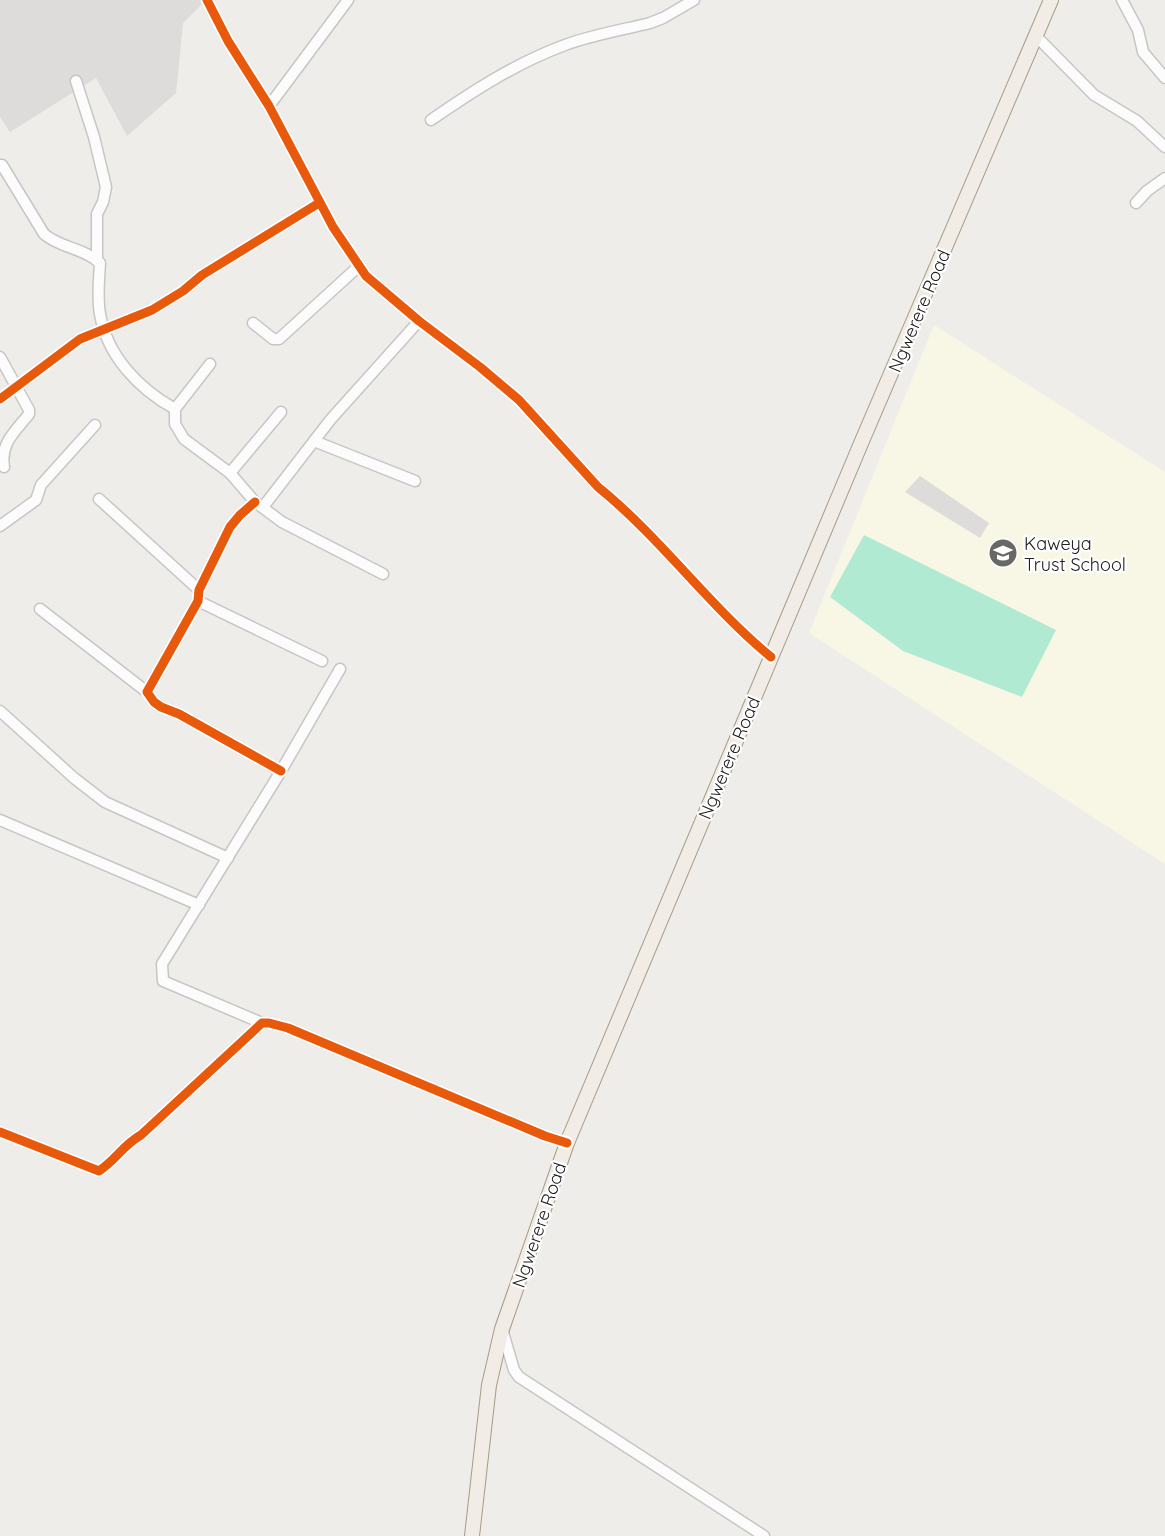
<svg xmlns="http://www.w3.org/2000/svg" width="1165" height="1536" viewBox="0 0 1165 1536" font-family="Quicksand,sans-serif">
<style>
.residential{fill:#dedcda}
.education{fill:#f8f7e5}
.religious{fill:#dddcda}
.pitch{fill:#b0ead2}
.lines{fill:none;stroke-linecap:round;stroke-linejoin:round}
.minor-casing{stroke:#c7c6c5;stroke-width:13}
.major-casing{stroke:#a69b85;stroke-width:16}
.minor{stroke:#fdfcfc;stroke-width:10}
.major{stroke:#f2ece6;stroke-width:14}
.cycleway-casing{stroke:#fff;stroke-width:13}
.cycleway{stroke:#e8590c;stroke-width:9}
.labels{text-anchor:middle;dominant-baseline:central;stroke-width:4.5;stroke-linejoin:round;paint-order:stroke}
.street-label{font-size:18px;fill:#202020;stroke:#fff}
.poi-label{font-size:18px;fill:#202020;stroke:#fff;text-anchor:start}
</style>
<rect width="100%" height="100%" fill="#efede9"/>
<polygon class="residential" points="0,0 206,0 183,23 176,93 127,136 96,78 10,132 0,117"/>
<polygon class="education" points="934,325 1165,472 1165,864 809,633"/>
<polygon class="religious" points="920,476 989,523 980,538 905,492"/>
<polygon class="pitch" points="864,535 1056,630 1022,697 903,651 830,597"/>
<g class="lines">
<g class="minor-casing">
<g id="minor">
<path d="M207,0l21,41 41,65 64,121 33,49 53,45 61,46 39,33 79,87c63,51 111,119 173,170"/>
<polyline points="1122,0 1138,30 1143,52 1165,78"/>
<polyline points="1036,36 1094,95 1137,121 1165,147"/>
<polyline points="76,81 94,137 106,187 103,202 97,214 97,260"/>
<polyline points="269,106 348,0"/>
<path d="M431,120c42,-29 85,-57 134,-75 27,-10 57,-15 85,-22l13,-5 31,-18"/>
<path d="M0,165h2l42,69c16,14 40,14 56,29 -1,17 -3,35 0,51 7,42 39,75 75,95"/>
<polyline points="1136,203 1147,191 1165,178"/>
<polyline points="253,323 273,339 279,339 359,266"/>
<path d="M0,357l29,53v4c-14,18 -29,29 -25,53"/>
<polyline points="210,364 175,409 175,424 184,439 230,473 255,502 282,522 383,574"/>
<polyline points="0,399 80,339 152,310 183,291 202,275 319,203"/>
<polyline points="314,441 415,481"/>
<polyline points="230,473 281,412"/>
<polyline points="99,499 199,590"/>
<polyline points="255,502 240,515 230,527 199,590 198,601 147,692 154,702 161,707 179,714 281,771"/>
<polyline points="263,507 331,419 419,321"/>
<polyline points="0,526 36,500 41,485 95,425"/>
<polyline points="198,601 322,661"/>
<polyline points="40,609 147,692"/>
<polyline points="0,711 74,778 105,802 228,858"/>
<polyline points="0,820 199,905"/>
<polyline points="262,1023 163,981 162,964 281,771 340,669"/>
<path d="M0,1132l99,39c18,-12 24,-26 42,-36l121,-112h7l19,5 257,108 22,7"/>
<polyline points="502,1329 514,1370 519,1377 764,1536"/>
</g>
</g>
<g class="major-casing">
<polyline id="major" points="472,1536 489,1385 502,1329 567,1143 862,441 1051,0"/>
</g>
<use href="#minor" class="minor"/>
<use href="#major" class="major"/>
<g class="cycleway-casing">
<g id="cycleway">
<path d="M207,0l21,41 41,65 64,121 33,49 53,45 61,46 39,33 79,87c63,51 111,119 173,170"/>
<polyline points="0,399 80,339 152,310 183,291 202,275 319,203"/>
<polyline points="255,502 240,515 230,527 199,590 198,601 147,692 154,702 161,707 179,714 281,771"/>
<path d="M0,1132l99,39c18,-12 24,-26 42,-36l121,-112h7l19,5 257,108 22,7"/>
</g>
</g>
<use href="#cycleway" class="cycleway"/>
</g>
<defs>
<g id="school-disc" transform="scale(1.5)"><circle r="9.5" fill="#686866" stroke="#fff"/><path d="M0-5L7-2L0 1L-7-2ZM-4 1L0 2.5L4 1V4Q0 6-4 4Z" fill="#fff"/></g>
</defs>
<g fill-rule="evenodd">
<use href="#school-disc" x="1003" y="553"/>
</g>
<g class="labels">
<g class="street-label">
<text transform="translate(919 311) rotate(-67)">Ngwerere Road</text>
<text transform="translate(729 758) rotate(-67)">Ngwerere Road</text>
<text transform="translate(539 1225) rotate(-71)">Ngwerere Road</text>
</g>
<g class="poi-label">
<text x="1024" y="543">Kaweya<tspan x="1024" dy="21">Trust School</tspan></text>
</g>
</g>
</svg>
